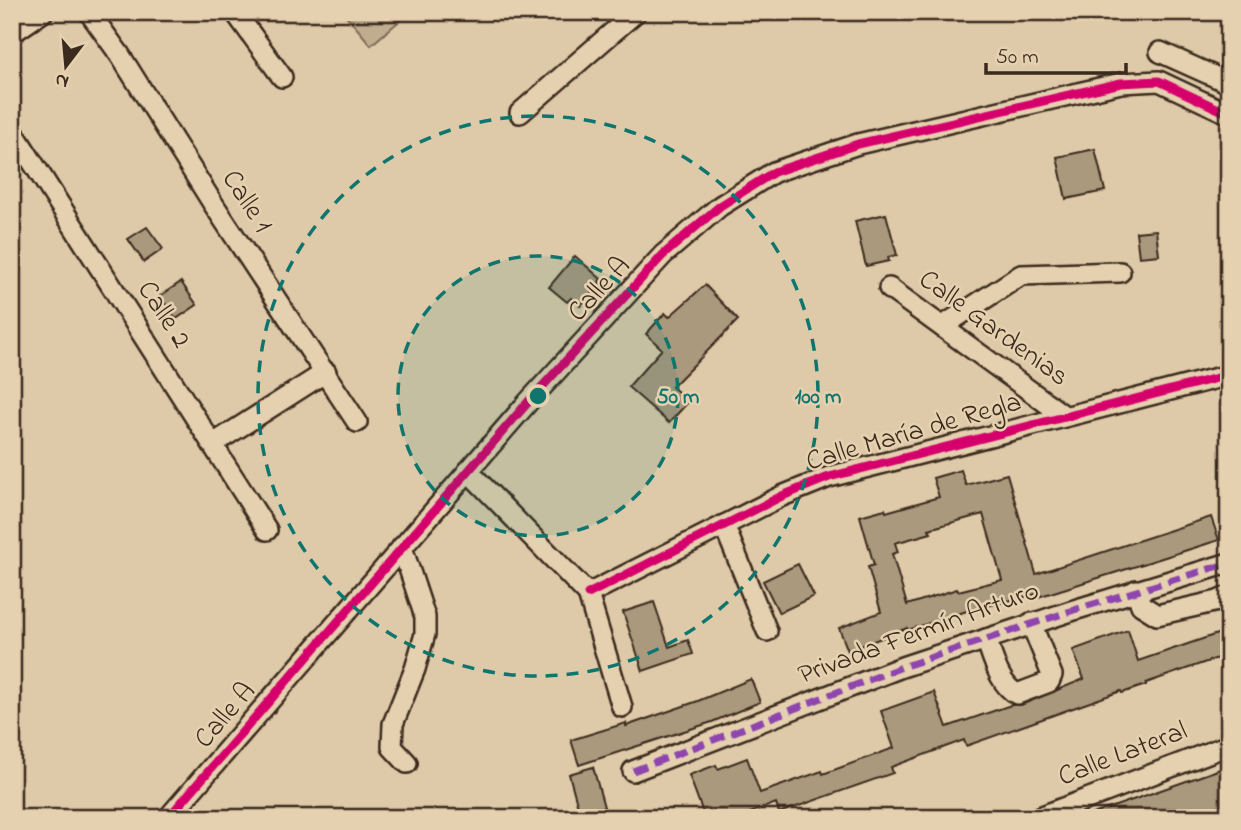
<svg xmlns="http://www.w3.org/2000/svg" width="1241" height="830" viewBox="0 0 1241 830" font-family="'Indie Flower',sans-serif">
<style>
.green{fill:#c0ad90;stroke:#7e6c57;stroke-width:2}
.building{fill:#ab997e;stroke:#3b2a1e;stroke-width:2;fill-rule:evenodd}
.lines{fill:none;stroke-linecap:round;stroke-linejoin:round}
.minor-casing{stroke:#3b2a1e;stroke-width:24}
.minor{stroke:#e5d1af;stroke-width:19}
.quiet{stroke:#8e44ad;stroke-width:7;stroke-dasharray:14 7;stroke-linecap:butt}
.cycleway-casing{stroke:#e5d1af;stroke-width:13}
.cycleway{stroke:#d6006c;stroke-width:9}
.ring{fill:none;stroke:#0f766e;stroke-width:3.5;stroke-dasharray:12 9}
.labels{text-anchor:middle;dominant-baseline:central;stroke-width:5;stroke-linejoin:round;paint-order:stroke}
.street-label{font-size:28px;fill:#3b2a1e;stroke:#e5d1af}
.centre{fill:#0f766e;stroke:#e5d1af;stroke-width:3.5}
.ring-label{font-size:21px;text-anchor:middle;font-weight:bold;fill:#0f766e;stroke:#e5d1af;stroke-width:5;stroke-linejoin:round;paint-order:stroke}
</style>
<rect width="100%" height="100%" fill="#decaa9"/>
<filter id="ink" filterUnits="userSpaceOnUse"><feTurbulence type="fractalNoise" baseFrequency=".0143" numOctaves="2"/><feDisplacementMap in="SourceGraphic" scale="14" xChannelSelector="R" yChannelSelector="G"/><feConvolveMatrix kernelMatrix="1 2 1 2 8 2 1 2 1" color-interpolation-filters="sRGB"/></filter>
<g filter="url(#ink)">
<polygon class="green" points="343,12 410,12 371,45"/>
<g class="building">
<polygon points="1095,149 1105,191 1066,199 1057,157"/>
<polygon points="886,214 897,255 888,257 889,261 866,266 855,221"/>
<polygon points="147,227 163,249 144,262 128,239"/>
<polygon points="1156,230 1159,255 1139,257 1136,232"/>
<polygon points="575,256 601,279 599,282 601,284 580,306 571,298 567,302 549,287"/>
<polygon points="181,282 197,305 176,319 160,296"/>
<polygon points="705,285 738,320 672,387 689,401 669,423 628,387 662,349 646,334 665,313 669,317"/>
<path d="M961,470l5,15 41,-11 29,100 175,-57 8,23 -181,57 -1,-3 -67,16 -62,20 -1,-2 -59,23 -9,-23 42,-16 -13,-45 6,-2 -14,-49 25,-7 1,3 53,-15 -6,-19zM983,514l19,66 -44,11 -1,-2 -50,16 -15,-51 6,-2 -3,-9 36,-10 -2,-4z"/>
<polygon points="798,564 814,596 779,613 763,581"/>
<polygon points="654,602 669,647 688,640 693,654 643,671 623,612"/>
<polygon points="1128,630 1138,661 1229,630 1229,654 1146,683 1146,685 1122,693 1121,691 966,746 964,740 891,767 893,773 779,813 776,803 737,818 705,818 689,775 716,765 718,769 747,758 760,793 822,771 823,774 894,748 881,711 934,692 947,727 1011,705 1021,705 1084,679 1073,650"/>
<polygon points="751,679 760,702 712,722 579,765 571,740 626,723 626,726 698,701"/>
<polygon points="1229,766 1229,818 1088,818 1087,816"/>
<polygon points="593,767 607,818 581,818 569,774"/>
</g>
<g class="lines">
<g class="minor-casing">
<g id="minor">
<polyline points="89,12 120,55 212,202 357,422"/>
<polyline points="235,12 282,77"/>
<polyline points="12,33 43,12"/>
<polyline points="1160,52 1229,83"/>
<polyline points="520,113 636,12"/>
<polyline points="12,130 267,530"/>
<polyline points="889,288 1063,415"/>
<polyline points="943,326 1021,275 1120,272"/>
<polyline points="213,444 326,372"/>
<polyline points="468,471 588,594 622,707"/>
<polyline points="724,525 767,631"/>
<polyline points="402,547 425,617 425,634 415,669 393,724 392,747 407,763"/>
<polyline points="1136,590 1141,605 1157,615 1218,601 1229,596"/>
<polyline points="588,594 782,496 829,477 1229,375"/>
<path d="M986,639c7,18 13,46 31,55l32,-12 3,-7 -21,-52"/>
<polyline points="633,771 902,667 1074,610 1229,563"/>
<polyline points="168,818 529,401 663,255 720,206 774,172 858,144 1121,83 1159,81 1229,114"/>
<polyline points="1037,818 1229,745"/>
</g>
</g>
<use href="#minor" class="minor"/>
<polyline class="quiet" points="633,771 902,667 1074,610 1229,563"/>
<g class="cycleway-casing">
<g id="cycleway">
<polyline points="588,594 782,496 829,477 1229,375"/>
<polyline points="168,818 529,401 663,255 720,206 774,172 858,144 1121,83 1159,81 1229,114"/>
</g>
</g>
<use href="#cycleway" class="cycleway"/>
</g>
</g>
<circle cx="538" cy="396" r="140" fill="#0f766e" fill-opacity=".12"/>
<g class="ring">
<circle cx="538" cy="396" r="140"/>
<circle cx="538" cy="396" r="280"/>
</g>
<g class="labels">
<g class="street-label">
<text transform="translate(246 202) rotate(57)">Calle 1</text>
<text transform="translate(600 290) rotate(-47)">Calle A</text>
<text transform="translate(163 315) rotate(57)">Calle 2</text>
<text transform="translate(993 329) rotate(36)">Calle Gardenias</text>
<text transform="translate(914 433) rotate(-16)">Calle María de Regla</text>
<text transform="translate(919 634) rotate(-20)">Privada Fermín Arturo</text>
<text transform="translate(226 716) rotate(-49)">Calle A</text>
<text transform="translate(1123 755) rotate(-21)">Calle Lateral</text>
</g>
</g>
<circle cx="538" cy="396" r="10" class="centre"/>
<g class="ring-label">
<text x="678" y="403">50 m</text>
<text x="818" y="403">100 m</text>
</g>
<rect width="1241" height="830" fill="none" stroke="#e5d1af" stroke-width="42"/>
<rect x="21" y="21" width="1199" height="788" fill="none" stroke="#3b2a1e" stroke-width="2.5" filter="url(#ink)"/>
<g transform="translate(66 66) rotate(196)" stroke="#e5d1af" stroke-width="5" paint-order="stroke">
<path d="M0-5L12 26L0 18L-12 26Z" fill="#3b2a1e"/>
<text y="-10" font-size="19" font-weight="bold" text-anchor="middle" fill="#3b2a1e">N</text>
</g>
<path d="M986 63v10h140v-10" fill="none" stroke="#3b2a1e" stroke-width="3.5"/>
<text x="996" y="63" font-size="21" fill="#3b2a1e" stroke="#e5d1af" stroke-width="5" paint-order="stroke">50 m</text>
</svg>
